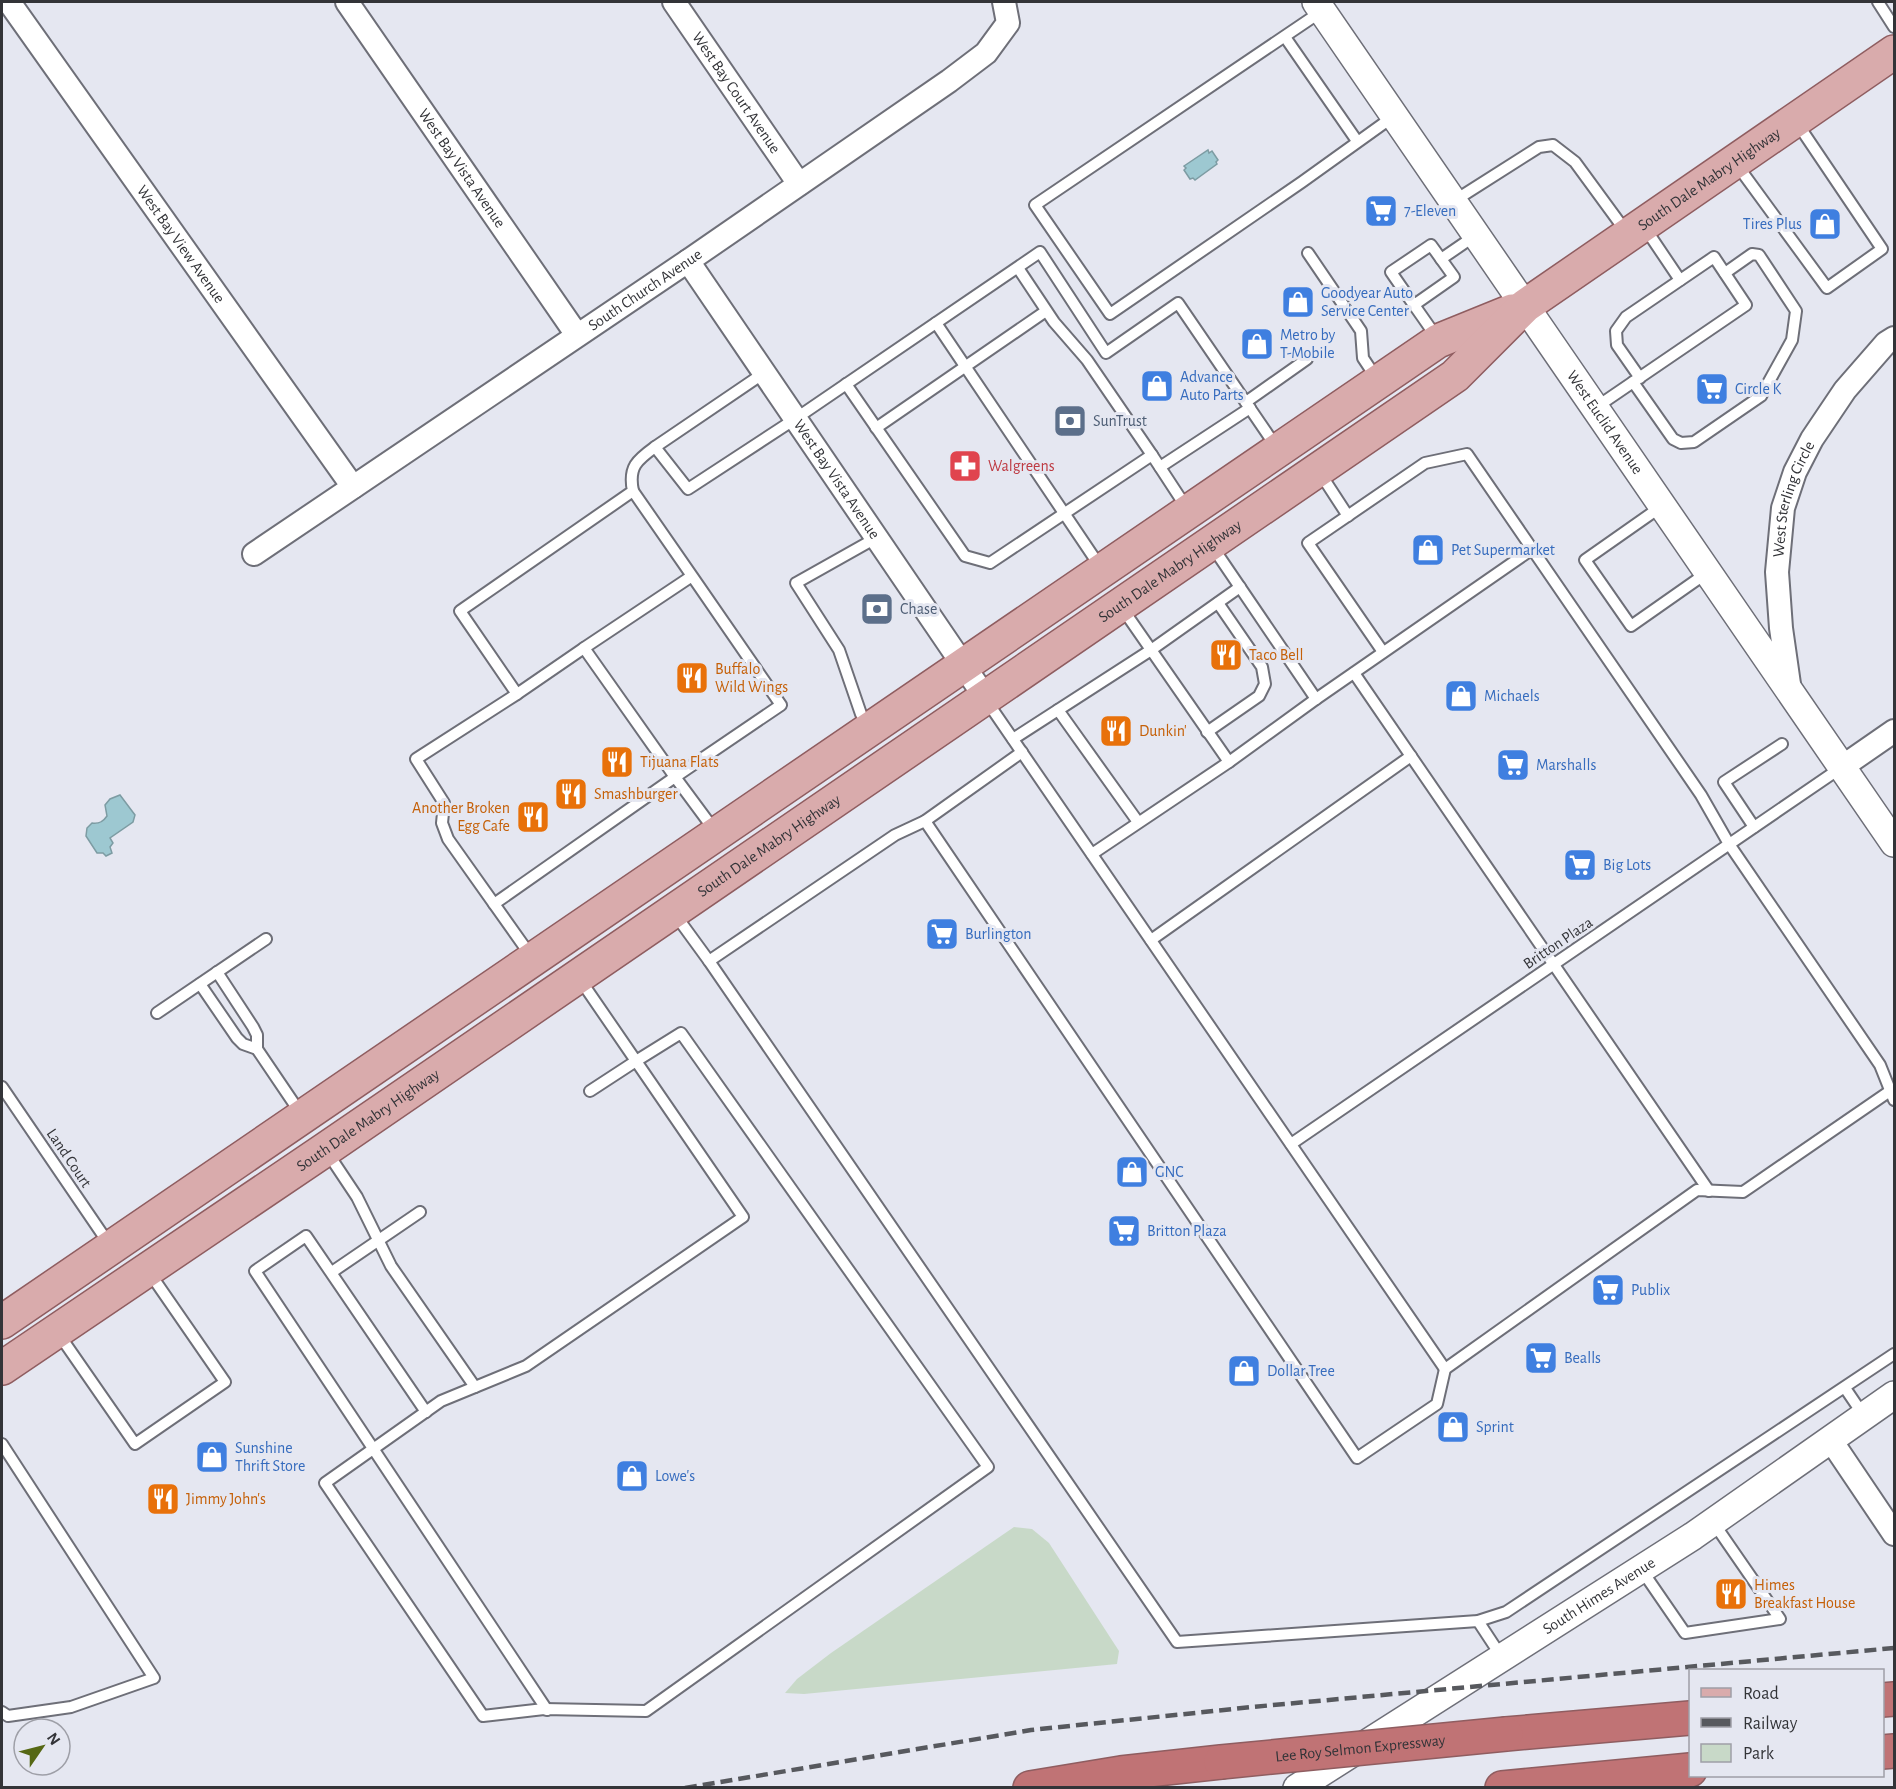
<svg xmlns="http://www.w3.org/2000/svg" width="1896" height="1789" viewBox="0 0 1896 1789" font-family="'Alegreya Sans',sans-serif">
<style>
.green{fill:#c8d9c8}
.water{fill:#9dc8d1;stroke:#7d9ca3;stroke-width:1.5}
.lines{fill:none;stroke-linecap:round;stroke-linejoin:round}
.service-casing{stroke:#6e6f78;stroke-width:14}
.minor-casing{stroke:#6e6f78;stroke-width:26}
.tertiary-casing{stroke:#6e6f78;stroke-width:30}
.primary-casing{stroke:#8f5d60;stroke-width:36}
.motorway-casing{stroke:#8f5d60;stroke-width:36}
.service{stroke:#fff;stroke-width:10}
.minor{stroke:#fff;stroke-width:22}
.tertiary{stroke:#fff;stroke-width:27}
.primary{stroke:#d9abac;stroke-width:33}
.motorway{stroke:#c07375;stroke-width:33}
.rail{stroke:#57595e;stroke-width:4.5;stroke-dasharray:12 6;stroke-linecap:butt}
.motorway-bridge-casing{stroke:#8f5d60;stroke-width:36;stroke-linecap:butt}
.motorway-bridge{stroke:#c07375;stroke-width:33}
.labels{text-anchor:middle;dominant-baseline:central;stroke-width:6;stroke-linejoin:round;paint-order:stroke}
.street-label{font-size:16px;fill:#333438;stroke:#e5e7f1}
.shop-label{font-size:16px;fill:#366cbe;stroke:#e5e7f1;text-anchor:start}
.service-label{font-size:16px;fill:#4e5e75;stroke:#e5e7f1;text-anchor:start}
.health-label{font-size:16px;fill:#be3a42;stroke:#e5e7f1;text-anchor:start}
.food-label{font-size:16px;fill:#c56008;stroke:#e5e7f1;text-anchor:start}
</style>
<rect width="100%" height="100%" fill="#e5e7f1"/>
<polygon class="green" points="1014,1527 1032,1529 1049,1543 1119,1651 1117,1664 804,1694 785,1693 797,1679 831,1653"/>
<g class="water">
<polygon points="1208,150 1209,153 1212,151 1218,160 1216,162 1217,164 1195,180 1193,178 1190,179 1184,170 1186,168 1184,166"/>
<path d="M120,795l15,20 -2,7 -23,16 3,5 -3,4 2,6 -6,3 -3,-3h-6l-11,-17 1,-8 5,-5c7,1 11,-1 15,-7l-2,-11 5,-6z"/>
</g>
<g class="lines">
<g class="service-casing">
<g id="service">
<polyline points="1878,2 1894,27"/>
<polyline points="1322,11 1035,205 1110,314 1302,182 1394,116"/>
<polyline points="1285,37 1357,141"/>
<polyline points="1737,165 1827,288 1882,249 1797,123"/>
<polyline points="1454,201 1539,147 1553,145 1575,162 1627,233"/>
<polyline points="1645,228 1680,280"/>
<polyline points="1308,253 1361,331 1363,358 1377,379"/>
<polyline points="1441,259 1476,235"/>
<polyline points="1018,268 1054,322 1087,360 1152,455"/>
<path d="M1414,305l40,-28 -23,-32 -40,27c15,22 31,44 46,66"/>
<polyline points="936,323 1101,568"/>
<polyline points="1633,382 1673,439 1681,443 1694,442 1761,396 1792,340 1796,311 1759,255 1752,254 1725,273"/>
<polyline points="846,384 965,556 990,563 1152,455 1188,510"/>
<polyline points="1246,402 1307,359"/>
<polyline points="1595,408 1746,305 1714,257 1626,317 1616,331 1617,345 1640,378"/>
<polyline points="876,428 1046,311"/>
<polyline points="655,447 764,373"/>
<polyline points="1160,467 1250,408"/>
<polyline points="1320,473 1348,516"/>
<polyline points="633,491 692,576 584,648 675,777 781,705 692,576"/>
<polyline points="1662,506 1585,560 1631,626 1708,572"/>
<polyline points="1212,546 1316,699"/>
<polyline points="1122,608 1229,762"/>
<polyline points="1383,652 1308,543 1425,463 1467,454 1701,795 1729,844 1880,1065 1894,1100"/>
<polyline points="1354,673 1709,1191"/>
<polyline points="517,694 584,648"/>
<polyline points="986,700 1445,1369"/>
<polyline points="1058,710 1138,822"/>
<polyline points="868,727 861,714 839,650 796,583 876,538"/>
<polyline points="1207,732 1259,696 1265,684 1262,667 1218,603"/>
<polyline points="1013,739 1151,650 1240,587"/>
<polyline points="1022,752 925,821 1357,1458 1437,1404 1445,1369 1697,1190 1743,1192 1890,1091"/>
<polyline points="925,821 895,835 709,961 1177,1642 1478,1621 1506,1612 1894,1354"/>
<polyline points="1754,827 1724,782 1782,744"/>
<polyline points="1092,854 1229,762 1316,699 1531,550"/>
<polyline points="494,904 675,777 715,831"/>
<polyline points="674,913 709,961"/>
<polyline points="1151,940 1411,756"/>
<path d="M531,956l-83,-117 -6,-16 2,-20 -28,-44 101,-65 -57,-83 173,-120c-5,-24 4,-31 22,-44l33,42 107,-70 245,-167 66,101 72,-50 99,145"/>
<polyline points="217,972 253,1027 257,1035 257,1049"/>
<polyline points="579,978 636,1061 590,1091"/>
<polyline points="200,984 237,1038 243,1044 257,1049 301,1114"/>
<polyline points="157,1013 266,939"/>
<polygon points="681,1033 988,1467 646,1711 544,1709 483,1716 325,1483 441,1401 526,1366 743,1217 636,1061"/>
<polyline points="2,1087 109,1244"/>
<polyline points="1291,1144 1842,767"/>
<polyline points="327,1152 357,1197 391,1266 475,1387"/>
<polyline points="332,1272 420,1212"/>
<polyline points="58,1333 135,1444 225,1382 149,1272"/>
<polyline points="1845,1388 1864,1416"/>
<polyline points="426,1412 306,1236 255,1271 547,1710"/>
<polyline points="2,1444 154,1678 71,1707 8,1716 2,1712"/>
<polyline points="1641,1569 1685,1633 1780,1619 1713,1522"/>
<polyline points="1478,1621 1501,1656"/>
</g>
</g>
<g class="minor-casing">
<g id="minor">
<path id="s1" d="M9,2l344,485"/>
<path id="s2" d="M347,2l230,333"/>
<path id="s3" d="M674,2l125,182"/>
<path id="s4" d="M688,261l297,436"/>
<path id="s5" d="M254,554l434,-293 261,-180 37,-28 22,-30 -4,-21"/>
<path id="s6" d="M1790,691l-9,-63 -4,-56 6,-64 12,-36 17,-33 33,-49 41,-47 8,-5"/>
<polyline points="1842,767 1894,731"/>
<polyline points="1830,1439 1894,1534"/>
</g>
</g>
<g class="tertiary-casing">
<g id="tertiary">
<path id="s7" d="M1316,2l578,841"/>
<path id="s8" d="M1297,1788l396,-252 201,-141"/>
</g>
</g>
<g class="primary-casing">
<g id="primary">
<polyline points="2,1322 1438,341 1512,311"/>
<path id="s9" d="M2,1368l324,-219 1129,-773 70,-70 369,-254"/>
</g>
</g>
<g class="motorway-casing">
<g id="motorway">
<polyline points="1882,1700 1894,1699"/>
<polyline points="1506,1734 1690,1718"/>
<polyline points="1882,1752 1894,1751"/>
<polyline points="1030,1788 1121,1773 1221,1762"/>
<polyline points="1502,1788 1690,1770"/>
</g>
</g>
<use href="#service" class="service"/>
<use href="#minor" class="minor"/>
<use href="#tertiary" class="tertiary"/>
<use href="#primary" class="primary"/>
<use href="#motorway" class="motorway"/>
<polyline class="rail" points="685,1788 1031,1730 1252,1707 1894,1648"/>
<g class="motorway-bridge-casing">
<g id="motorway-bridge">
<path id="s10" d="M1221,1762l285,-28"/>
</g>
</g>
<use href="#motorway-bridge" class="motorway-bridge"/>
</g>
<defs>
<g id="supermarket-square" transform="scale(1.725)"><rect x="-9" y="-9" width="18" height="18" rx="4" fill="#3f7fe0" stroke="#e5e7f1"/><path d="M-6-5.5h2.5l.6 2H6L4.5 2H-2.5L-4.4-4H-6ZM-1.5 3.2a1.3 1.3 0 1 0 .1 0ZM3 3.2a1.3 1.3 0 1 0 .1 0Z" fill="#fff"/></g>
<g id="shop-square" transform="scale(1.725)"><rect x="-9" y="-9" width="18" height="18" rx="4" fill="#3f7fe0" stroke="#e5e7f1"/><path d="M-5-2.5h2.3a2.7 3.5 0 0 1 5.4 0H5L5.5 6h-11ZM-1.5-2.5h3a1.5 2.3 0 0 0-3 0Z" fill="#fff"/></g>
<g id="bank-square" transform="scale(1.725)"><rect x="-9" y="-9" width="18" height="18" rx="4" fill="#5c6f8a" stroke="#e5e7f1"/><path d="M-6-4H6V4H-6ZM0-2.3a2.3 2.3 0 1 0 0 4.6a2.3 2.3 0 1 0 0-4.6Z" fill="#fff"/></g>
<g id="pharmacy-square" transform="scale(1.725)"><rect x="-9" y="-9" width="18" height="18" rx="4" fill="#e0444e" stroke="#e5e7f1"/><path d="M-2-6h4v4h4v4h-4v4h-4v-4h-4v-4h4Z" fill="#fff"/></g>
<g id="restaurant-square" transform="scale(1.725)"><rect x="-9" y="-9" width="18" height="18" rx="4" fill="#e8710a" stroke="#e5e7f1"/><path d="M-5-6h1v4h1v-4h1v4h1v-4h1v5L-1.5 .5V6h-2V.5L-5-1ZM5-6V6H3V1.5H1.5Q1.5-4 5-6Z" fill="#fff"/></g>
</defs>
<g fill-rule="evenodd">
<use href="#supermarket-square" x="1381" y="211"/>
<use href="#shop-square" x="1825" y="224"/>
<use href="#shop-square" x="1298" y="302"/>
<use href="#shop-square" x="1257" y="344"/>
<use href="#shop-square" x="1157" y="386"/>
<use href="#supermarket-square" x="1712" y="389"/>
<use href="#bank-square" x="1070" y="421"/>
<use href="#pharmacy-square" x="965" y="466"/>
<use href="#shop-square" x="1428" y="550"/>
<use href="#bank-square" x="877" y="609"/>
<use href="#restaurant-square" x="1226" y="655"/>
<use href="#restaurant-square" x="692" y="678"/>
<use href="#shop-square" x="1461" y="696"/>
<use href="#restaurant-square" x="1116" y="731"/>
<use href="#restaurant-square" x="617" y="762"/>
<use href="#supermarket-square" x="1513" y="765"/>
<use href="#restaurant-square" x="571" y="794"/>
<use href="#restaurant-square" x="533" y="817"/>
<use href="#supermarket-square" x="1580" y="865"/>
<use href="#supermarket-square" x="942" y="934"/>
<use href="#shop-square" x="1132" y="1172"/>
<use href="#supermarket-square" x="1124" y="1231"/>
<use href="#supermarket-square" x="1608" y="1290"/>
<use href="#supermarket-square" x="1541" y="1358"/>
<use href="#shop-square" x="1244" y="1371"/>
<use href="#shop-square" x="1453" y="1427"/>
<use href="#shop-square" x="212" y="1457"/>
<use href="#shop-square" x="632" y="1476"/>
<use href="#restaurant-square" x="163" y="1499"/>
<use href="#restaurant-square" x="1731" y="1594"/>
</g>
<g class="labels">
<g class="street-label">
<text stroke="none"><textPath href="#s3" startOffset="110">West Bay Court Avenue</textPath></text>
<text stroke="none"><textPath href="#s2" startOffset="202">West Bay Vista Avenue</textPath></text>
<text stroke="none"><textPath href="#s9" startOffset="2082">South Dale Mabry Highway</textPath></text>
<text stroke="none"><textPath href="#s1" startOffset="297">West Bay View Avenue</textPath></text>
<text stroke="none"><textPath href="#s5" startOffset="472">South Church Avenue</textPath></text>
<text stroke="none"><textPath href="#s7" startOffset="510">West Euclid Avenue</textPath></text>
<text stroke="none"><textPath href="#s4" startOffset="264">West Bay Vista Avenue</textPath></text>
<text stroke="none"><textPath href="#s6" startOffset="195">West Sterling Circle</textPath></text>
<text stroke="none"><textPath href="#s9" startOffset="1414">South Dale Mabry Highway</textPath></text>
<text stroke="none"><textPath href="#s9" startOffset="928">South Dale Mabry Highway</textPath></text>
<text transform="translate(1558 943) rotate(-34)">Britton Plaza</text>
<text stroke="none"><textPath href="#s9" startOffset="442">South Dale Mabry Highway</textPath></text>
<text transform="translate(69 1158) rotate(56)">Land Court</text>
<text stroke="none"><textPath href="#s8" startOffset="358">South Himes Avenue</textPath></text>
<text stroke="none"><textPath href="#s10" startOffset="140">Lee Roy Selmon Expressway</textPath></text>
</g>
<g class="shop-label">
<text x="1404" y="211">7-Eleven</text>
<text x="1802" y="224" text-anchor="end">Tires Plus</text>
<text x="1321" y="293">Goodyear Auto<tspan x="1321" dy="18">Service Center</tspan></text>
<text x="1280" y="335">Metro by<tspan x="1280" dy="18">T-Mobile</tspan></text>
<text x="1180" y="377">Advance<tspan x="1180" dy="18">Auto Parts</tspan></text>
<text x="1735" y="389">Circle K</text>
<text x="1451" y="550">Pet Supermarket</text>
<text x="1484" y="696">Michaels</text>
<text x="1536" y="765">Marshalls</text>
<text x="1603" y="865">Big Lots</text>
<text x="965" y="934">Burlington</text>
<text x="1155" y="1172">GNC</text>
<text x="1147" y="1231">Britton Plaza</text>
<text x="1631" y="1290">Publix</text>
<text x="1564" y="1358">Bealls</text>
<text x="1267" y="1371">Dollar Tree</text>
<text x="1476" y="1427">Sprint</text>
<text x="235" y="1448">Sunshine<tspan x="235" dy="18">Thrift Store</tspan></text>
<text x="655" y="1476">Lowe's</text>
</g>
<g class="service-label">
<text x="1093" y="421">SunTrust</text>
<text x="900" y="609">Chase</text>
</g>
<g class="health-label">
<text x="988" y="466">Walgreens</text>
</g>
<g class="food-label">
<text x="1249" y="655">Taco Bell</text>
<text x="715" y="669">Buffalo<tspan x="715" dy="18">Wild Wings</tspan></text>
<text x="1139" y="731">Dunkin'</text>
<text x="640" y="762">Tijuana Flats</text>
<text x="594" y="794">Smashburger</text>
<text x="510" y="808" text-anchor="end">Another Broken<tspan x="510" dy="18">Egg Cafe</tspan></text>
<text x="186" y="1499">Jimmy John's</text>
<text x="1754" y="1585">Himes<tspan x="1754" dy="18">Breakfast House</tspan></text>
</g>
</g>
<rect width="1896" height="1789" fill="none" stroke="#333438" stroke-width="6"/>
<rect x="1689" y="1669" width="195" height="108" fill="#e5e7f1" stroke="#9e9fa7" stroke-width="1.5"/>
<rect x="1701" y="1688" width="30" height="9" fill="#d9abac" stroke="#9e9fa7" stroke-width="1.5"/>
<text x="1743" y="1699" font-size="18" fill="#333438">Road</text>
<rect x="1701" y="1718" width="30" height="9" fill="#57595e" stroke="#9e9fa7" stroke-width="1.5"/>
<text x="1743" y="1729" font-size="18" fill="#333438">Railway</text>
<rect x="1701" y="1744" width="30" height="18" fill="#c8d9c8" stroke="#9e9fa7" stroke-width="1.5"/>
<text x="1743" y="1759" font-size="18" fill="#333438">Park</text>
<g transform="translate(42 1747) rotate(55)"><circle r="28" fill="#e5e7f1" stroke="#9e9fa7" stroke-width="1.5"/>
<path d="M0-4.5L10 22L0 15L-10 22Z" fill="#566814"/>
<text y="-9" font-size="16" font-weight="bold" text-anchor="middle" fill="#333438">N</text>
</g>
</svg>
